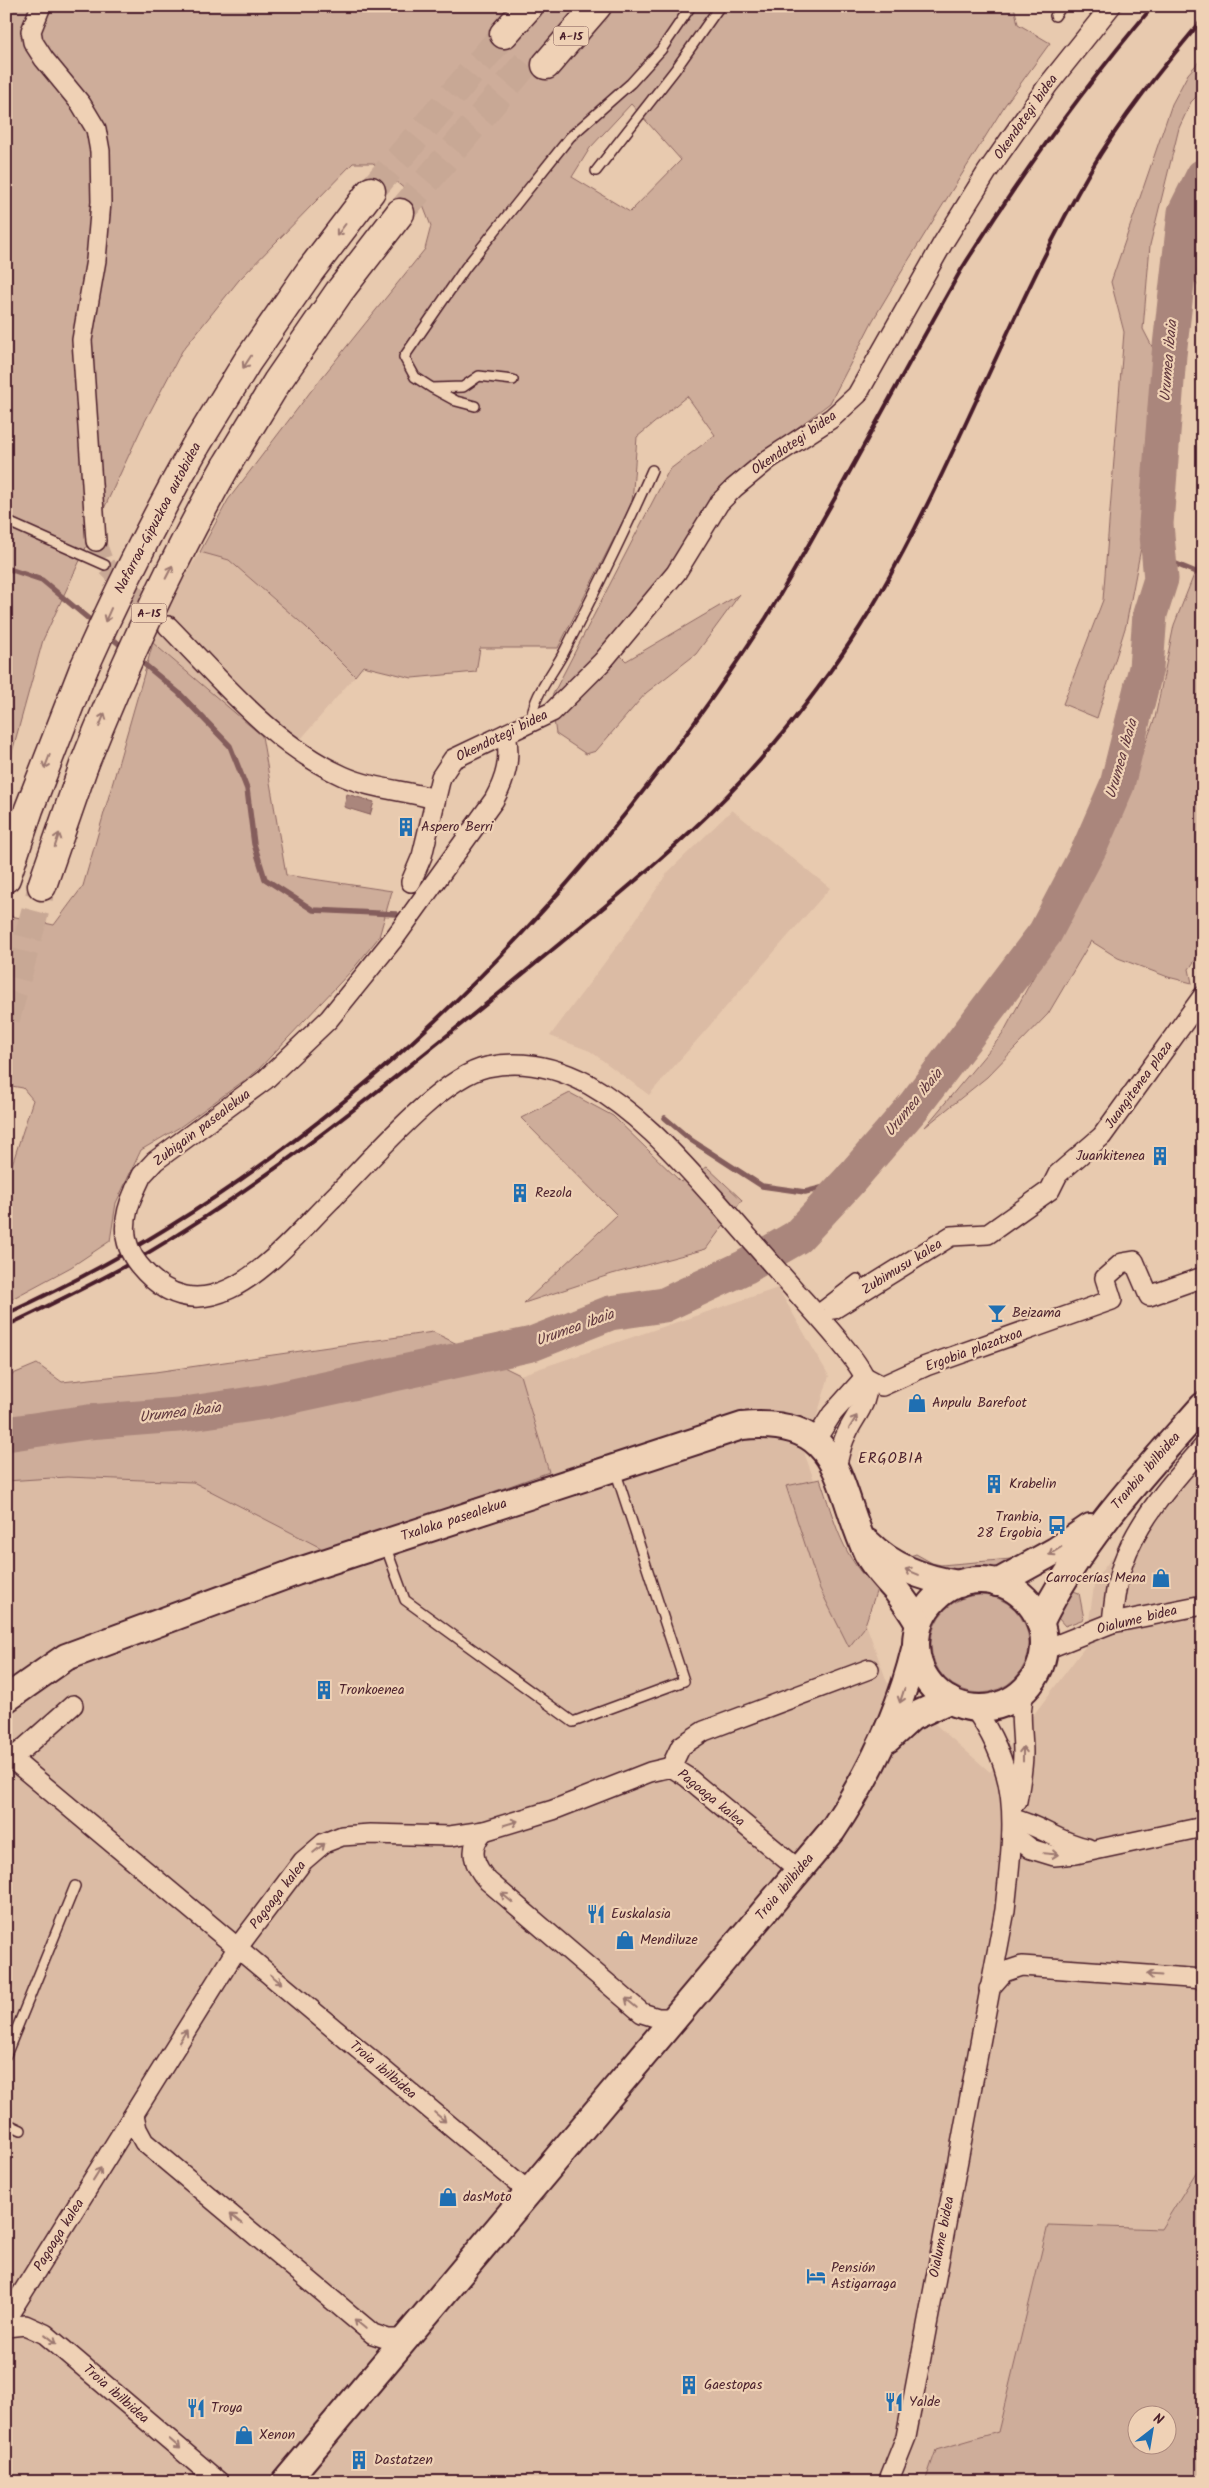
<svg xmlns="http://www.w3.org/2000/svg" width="1209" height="2488" viewBox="0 0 1209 2488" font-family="Kalam,sans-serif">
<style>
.built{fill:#dbbba4}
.green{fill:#cead9a;stroke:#8c6662;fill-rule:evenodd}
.water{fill:#aa867b;stroke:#845d5b}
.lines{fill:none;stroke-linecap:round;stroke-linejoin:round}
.stream{stroke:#845d5b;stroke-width:5.5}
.river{stroke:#aa867b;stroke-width:35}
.street-tunnel{stroke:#c8a895;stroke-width:19;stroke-dasharray:19 9;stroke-linecap:butt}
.highway-tunnel{stroke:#c8a895;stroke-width:28;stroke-dasharray:28 14;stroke-linecap:butt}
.lane-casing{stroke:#4a1f2b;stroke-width:12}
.street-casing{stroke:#4a1f2b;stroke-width:22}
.secondary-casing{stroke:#4a1f2b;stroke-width:30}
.highway-casing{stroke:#4a1f2b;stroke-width:31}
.lane{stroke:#efd1b5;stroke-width:9}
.street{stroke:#efd1b5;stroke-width:19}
.secondary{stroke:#efd1b5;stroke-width:26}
.highway{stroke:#efd1b5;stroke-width:28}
.rail{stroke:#4a1f2b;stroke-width:4}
.street-bridge-casing{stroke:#4a1f2b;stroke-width:22;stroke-linecap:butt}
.highway-bridge-casing{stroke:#4a1f2b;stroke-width:31;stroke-linecap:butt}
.street-bridge{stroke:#efd1b5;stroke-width:19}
.highway-bridge{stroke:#efd1b5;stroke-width:28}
.oneway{stroke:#9c7870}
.labels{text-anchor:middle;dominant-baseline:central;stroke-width:4.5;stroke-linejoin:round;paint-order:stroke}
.shield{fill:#efd1b5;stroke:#7c5454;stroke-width:1}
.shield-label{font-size:12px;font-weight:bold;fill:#4a1f2b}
.street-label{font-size:14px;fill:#4a1f2b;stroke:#efd1b5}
.poi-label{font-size:14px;fill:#4a1f2b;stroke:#efd1b5;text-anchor:start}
.water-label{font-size:15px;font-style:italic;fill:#62393f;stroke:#efd1b5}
.neighbourhood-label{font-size:15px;letter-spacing:1px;fill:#4a1f2b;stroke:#efd1b5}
</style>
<rect width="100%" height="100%" fill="#e8caaf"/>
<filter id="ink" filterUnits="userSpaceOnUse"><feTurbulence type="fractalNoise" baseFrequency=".02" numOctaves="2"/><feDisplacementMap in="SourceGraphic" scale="10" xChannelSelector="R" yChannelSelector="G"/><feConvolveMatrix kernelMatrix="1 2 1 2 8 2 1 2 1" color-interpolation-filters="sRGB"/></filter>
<g filter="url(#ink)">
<g class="built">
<polygon points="200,552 229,560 306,627 355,676 301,739 262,736 153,643 167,605"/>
<polygon points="732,810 830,888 649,1095 590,1051 550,1036 626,934 668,872"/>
<polygon points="778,1288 829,1376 805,1455 887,1682 990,1772 1085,1647 1095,1580 1203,1437 1203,2161 1161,2229 1048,2225 998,2432 936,2450 925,2482 6,2482 6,1481 67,1477 193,1482 327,1551 549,1472 520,1375"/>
</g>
<g class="green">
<path d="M6,6h1008l4,18 32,19 -45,62 -97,156 -35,59 -43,83 -66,50 -147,199 9,9 114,-67 -44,60 -50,39 -50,58 -10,3 -30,-20 -5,-36 118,-228 46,-35 -28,-39 -50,41 -5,66 -74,145h-78l-4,24 -64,6 -49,-12 -8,10 -49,-49 -77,-67 -29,-8 28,-52 83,-109 114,-142 6,-23 -9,-23 -49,-40h-20l-114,117 -57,71 -41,78 -98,211 -37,134zM631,104l50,56 -51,52 -58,-35 18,-29z"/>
<polygon points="1203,57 1203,90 1191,102 1179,128 1150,245 1143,329 1161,364 1146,522 1126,625 1097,718 1063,704 1103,600 1124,332 1111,282 1172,104 1188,74"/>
<polygon points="1203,229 1203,293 1195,281"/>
<polygon points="1203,552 1203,949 1189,969 1192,983 1168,977 1118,958 1091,941 1048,1014 987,1077 925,1127 1002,1035 1112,832 1155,718 1174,625"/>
<polygon points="153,643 262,736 286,875 392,891 379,937 353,969 256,1072 180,1127 141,1150 116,1203 110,1241 71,1267 6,1302 6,1183 33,1100 23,1088 6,1085 6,915 54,925 83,886"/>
<polygon points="570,1093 613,1116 681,1182 707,1167 742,1200 706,1249 612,1274 524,1303 617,1215 521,1118"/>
<polygon points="433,1332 520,1375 549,1472 327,1551 193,1482 67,1477 6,1481 6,1377 37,1364 62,1382 155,1372"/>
<path d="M820,1479c15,43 22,79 57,110l-13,39 -15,19 -30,-60 -33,-101z"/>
<polygon points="916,1554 932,1563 941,1565 1011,1559 1014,1566 1004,1568 947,1569 907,1557"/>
<polygon points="1068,1589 1079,1593 1084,1619 1065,1626 1058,1618"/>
<circle cx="980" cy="1644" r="49"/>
<path d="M1203,2161v321h-278l11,-32 62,-18 50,-207 113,4zM1136,2416h30v30h-30z"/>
</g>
<polygon class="water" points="347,794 374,802 370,815 344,807"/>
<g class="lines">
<g class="stream">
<polyline points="1159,557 1203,575"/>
<polyline points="6,568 42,580 96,625"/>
<polyline points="107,634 125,649"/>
<polyline points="138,659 179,693 230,746 247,789 254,844 265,879 313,910 396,914"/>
<polyline points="665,1118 691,1140 762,1186 805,1192 849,1181"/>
</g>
<polyline class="river" points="6,1434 88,1422 178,1415 265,1402 532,1344 610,1313 664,1305 745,1267 797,1237 849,1181 914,1106 1045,933 1090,847 1117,785 1146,668 1150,614 1161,579 1156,524 1169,355 1185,212 1203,176"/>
<polyline class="street-tunnel" points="96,541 105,565 160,618"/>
<g class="highway-tunnel">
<polyline points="371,191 504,34"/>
<polyline points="400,213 533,55"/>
<polyline points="6,1019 42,886"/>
</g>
<g class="lane-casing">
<g id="lane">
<polyline points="1055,16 1062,6"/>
<polyline points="596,171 675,70 720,6"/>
<polyline points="513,380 479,376 463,387 432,388 415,377 404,357 466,267 570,137 631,83 661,50 691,6"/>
<polyline points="434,389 456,401 475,406"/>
<polyline points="6,521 105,565"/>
<path d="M531,721c2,-26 21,-46 33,-69 31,-60 61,-120 88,-182"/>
<polyline points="814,1312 857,1279"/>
<polyline points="385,1545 405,1600 573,1722 684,1681 615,1470"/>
<polyline points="6,2055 75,1886"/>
<polyline points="6,2123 21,2130"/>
</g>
</g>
<g class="street-casing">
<g id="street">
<polyline points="41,6 31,31 33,42 44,59 81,104 96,129 100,151 101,202 96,260 82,340 96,541"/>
<path d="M168,626c53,54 104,118 175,150 29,13 61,14 92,23"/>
<polyline points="411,882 422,856 441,777 453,759 552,712 602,662 676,573 719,503 734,488 769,459 832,418 857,395 943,243 987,172 1048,85 1111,6"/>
<path d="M135,1190l7,-15 13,-14 110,-81 64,-61 67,-83 98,-136c12,-22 17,-41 12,-66"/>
<path d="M333,1198c35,-35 107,-121 154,-131 36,-8 69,0 101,17 50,28 89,73 127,115 28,32 56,64 83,95 15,17 63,68 68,87 5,19 -12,36 -19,52 -6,11 -8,23 -11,35"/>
<polyline points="834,1309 951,1236 988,1234 1050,1190 1058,1174 1102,1136 1203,996"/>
<polyline points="865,1377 882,1386 926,1366 1112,1300 1105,1278 1122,1263 1134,1261 1149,1296 1203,1277"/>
<polyline points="815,1441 832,1414 865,1377"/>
<path d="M1112,1623c2,-20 4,-40 11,-60 15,-43 50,-82 80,-116"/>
<polyline points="1044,1650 1112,1623 1203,1605"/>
<polyline points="73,1705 12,1759 529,2192"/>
<polyline points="671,1767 681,1746 704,1731 869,1669"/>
<path d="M1017,1801c3,-16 6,-32 6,-48 0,-23 -5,-41 2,-63"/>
<path d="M1013,1819c26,6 47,24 74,29"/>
<path d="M484,1831c-17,17 -10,35 4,50l154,132 16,5h17"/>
<polyline points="1012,1834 1031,1849 1054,1856 1076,1854 1203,1827"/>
<polyline points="989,1989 1004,1972 1022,1966 1203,1979"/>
<polyline points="134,2115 137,2129 144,2142 373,2334 388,2339 404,2339"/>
<polyline points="6,2319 238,1947 303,1861 324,1843 342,1836 370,1834 450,1836 484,1831 553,1810 650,1772 671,1767 687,1777 799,1870"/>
<polyline points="6,2327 25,2325 45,2334 219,2482"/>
<path d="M888,2482l18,-45 99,-527c8,-80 19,-132 -31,-202"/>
</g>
</g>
<g class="secondary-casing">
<g id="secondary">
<path d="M868,1543c25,25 57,36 91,41"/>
<circle cx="980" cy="1644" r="64"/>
<polyline points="997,1583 1055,1551 1090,1527"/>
<path d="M1040,1623c41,-84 102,-148 163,-217"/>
<path d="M6,1699l60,-42 230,-85 446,-146c102,-10 93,58 125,127 7,14 18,25 28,36 9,11 17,23 24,35"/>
<polyline points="888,1739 912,1717 949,1700"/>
<path d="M285,2482l547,-651c38,-57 67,-115 83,-182"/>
</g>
</g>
<g class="highway-casing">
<g id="highway">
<polyline points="504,34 529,6"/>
<polyline points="546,65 597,6"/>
<polyline points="195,447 247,362 310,271 371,191"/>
<polyline points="226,466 277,382 339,292 400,213"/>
<polyline points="6,878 29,809 84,668"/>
<polyline points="42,886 84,765"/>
</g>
</g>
<use href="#lane" class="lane"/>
<use href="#street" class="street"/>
<use href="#secondary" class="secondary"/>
<use href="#highway" class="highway"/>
<g class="rail">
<path d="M6,1314c320,-146 571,-404 760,-696 24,-39 46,-80 69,-120 42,-76 83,-152 126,-228 58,-92 121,-181 192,-264"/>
<path d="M6,1326c44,-21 88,-42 130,-66 129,-76 244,-170 360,-264 65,-54 133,-107 195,-165 68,-62 141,-154 187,-234 79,-137 132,-287 211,-424 32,-55 73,-105 114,-154"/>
</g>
<g class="street-bridge-casing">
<path id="street-bridge" d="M135,1190c-12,26 -15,52 4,75 69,84 144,-18 194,-67"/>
</g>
<g class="highway-bridge-casing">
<g id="highway-bridge">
<path d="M84,668c34,-76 70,-149 111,-221"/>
<path d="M84,765c41,-103 87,-202 142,-299"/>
</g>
</g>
<use href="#street-bridge" class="street-bridge"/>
<use href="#highway-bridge" class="highway-bridge"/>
</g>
<defs><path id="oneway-shaft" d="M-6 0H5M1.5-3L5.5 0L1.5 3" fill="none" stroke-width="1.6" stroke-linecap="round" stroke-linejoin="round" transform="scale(1.25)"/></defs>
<g class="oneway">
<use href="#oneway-shaft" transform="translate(341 230) rotate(127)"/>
<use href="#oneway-shaft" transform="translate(247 362) rotate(123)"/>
<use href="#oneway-shaft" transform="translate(169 572) rotate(-63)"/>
<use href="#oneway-shaft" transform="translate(108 615) rotate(114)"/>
<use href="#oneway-shaft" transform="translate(102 720) rotate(-68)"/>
<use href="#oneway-shaft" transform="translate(47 762) rotate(111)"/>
<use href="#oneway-shaft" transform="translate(57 840) rotate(-72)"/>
<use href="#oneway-shaft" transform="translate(853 1422) rotate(-59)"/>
<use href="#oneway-shaft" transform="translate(1055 1551) rotate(148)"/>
<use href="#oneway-shaft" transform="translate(912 1572) rotate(-157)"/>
<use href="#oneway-shaft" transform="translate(902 1696) rotate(108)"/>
<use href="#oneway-shaft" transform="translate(1023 1754) rotate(-90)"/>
<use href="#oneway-shaft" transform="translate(511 1823) rotate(-17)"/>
<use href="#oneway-shaft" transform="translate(319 1848) rotate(-39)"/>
<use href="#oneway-shaft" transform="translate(1051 1854) rotate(5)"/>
<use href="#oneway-shaft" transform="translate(507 1898) rotate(-140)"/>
<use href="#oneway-shaft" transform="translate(1154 1975) rotate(-176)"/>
<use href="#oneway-shaft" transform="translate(276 1979) rotate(40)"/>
<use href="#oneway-shaft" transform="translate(631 2003) rotate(-140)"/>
<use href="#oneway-shaft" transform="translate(183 2036) rotate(-58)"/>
<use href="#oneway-shaft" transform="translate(440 2117) rotate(40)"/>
<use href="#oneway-shaft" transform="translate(97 2174) rotate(-58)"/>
<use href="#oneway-shaft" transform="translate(236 2219) rotate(-140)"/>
<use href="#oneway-shaft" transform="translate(360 2324) rotate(-140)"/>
<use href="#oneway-shaft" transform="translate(51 2339) rotate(38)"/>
<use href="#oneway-shaft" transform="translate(175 2444) rotate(41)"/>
</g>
</g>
<defs>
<g id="building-bare" transform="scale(1.5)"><path d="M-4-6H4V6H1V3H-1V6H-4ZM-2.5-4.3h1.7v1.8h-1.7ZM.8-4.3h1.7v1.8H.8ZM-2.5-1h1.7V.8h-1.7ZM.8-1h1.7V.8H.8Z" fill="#1f6fb2" stroke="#efd1b5" stroke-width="2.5" paint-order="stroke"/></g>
<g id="bar-bare" transform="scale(1.5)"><path d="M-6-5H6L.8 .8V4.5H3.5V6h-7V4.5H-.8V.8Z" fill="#1f6fb2" stroke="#efd1b5" stroke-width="2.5" paint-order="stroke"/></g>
<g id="shop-bare" transform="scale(1.5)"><path d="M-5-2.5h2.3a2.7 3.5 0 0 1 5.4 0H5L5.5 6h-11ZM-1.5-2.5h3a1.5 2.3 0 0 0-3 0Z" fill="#1f6fb2" stroke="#efd1b5" stroke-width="2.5" paint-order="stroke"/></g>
<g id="bus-bare" transform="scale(1.5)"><path d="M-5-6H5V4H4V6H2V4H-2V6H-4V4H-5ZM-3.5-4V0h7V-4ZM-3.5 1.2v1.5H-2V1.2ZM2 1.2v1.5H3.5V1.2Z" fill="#1f6fb2" stroke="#efd1b5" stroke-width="2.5" paint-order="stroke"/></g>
<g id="restaurant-bare" transform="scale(1.5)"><path d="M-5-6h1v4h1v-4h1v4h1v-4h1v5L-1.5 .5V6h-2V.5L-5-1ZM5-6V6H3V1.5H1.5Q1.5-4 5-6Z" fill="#1f6fb2" stroke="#efd1b5" stroke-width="2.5" paint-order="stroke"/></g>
<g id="hotel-bare" transform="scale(1.5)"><path d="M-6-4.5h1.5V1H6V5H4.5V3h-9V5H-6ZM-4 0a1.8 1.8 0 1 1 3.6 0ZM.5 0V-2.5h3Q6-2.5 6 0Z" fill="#1f6fb2" stroke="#efd1b5" stroke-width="2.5" paint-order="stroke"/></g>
</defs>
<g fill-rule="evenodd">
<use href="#building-bare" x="406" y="827"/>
<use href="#building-bare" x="1160" y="1156"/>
<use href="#building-bare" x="520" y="1193"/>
<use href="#bar-bare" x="997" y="1313"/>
<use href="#shop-bare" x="917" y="1403"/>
<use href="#building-bare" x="994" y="1484"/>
<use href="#bus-bare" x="1057" y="1525"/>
<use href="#shop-bare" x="1161" y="1578"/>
<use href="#building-bare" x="324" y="1690"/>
<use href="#restaurant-bare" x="596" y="1914"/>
<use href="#shop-bare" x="625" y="1940"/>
<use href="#shop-bare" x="448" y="2197"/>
<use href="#hotel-bare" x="816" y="2276"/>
<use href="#building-bare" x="689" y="2385"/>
<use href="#restaurant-bare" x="894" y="2402"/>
<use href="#restaurant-bare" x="196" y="2408"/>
<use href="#shop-bare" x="244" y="2435"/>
<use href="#building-bare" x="359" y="2460"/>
</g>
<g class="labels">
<g class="shield">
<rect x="553.5" y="26.5" width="35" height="19" rx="4"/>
<rect x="131.5" y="603.5" width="35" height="19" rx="4"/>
</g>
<g class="shield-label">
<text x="571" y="36">A-15</text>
<text x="149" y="613">A-15</text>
</g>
<g class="street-label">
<text transform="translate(1026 117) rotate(-55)">Okendotegi bidea</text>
<text transform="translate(794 443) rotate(-35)">Okendotegi bidea</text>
<text transform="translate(158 518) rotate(-62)">Nafarroa-Gipuzkoa autobidea</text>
<text transform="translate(502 736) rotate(-26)">Okendotegi bidea</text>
<text transform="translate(1139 1085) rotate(-54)">Juangitenea plaza</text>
<text transform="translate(202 1128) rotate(-37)">Zubigain pasealekua</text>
<text transform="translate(902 1267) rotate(-32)">Zubimusu kalea</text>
<text transform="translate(974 1350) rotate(-20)">Ergobia plazatxoa</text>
<text transform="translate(1146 1471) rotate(-49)">Tranbia ibilbidea</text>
<text transform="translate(454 1520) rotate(-18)">Txalaka pasealekua</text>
<text transform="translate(1137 1620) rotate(-14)">Oialume bidea</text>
<text transform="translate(711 1798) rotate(39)">Pagoaga kalea</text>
<text transform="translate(785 1887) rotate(-50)">Troia ibilbidea</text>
<text transform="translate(278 1895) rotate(-52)">Pagoaga kalea</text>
<text transform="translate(383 2070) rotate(40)">Troia ibilbidea</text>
<text transform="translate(59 2235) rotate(-58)">Pagoaga kalea</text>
<text transform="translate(942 2237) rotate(-79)">Oialume bidea</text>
<text transform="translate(116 2394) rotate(41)">Troia ibilbidea</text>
</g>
<g class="poi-label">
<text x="421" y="827">Aspero Berri</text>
<text x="1145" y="1156" text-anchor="end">Juankitenea</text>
<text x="535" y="1193">Rezola</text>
<text x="1012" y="1313">Beizama</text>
<text x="932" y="1403">Anpulu Barefoot</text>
<text x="1009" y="1484">Krabelin</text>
<text x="1042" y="1517" text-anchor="end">Tranbia,<tspan x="1042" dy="16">28 Ergobia</tspan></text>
<text x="1146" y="1578" text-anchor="end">Carrocerías Mena</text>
<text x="339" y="1690">Tronkoenea</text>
<text x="611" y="1914">Euskalasia</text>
<text x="640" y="1940">Mendiluze</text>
<text x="463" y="2197">dasMoto</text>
<text x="831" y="2268">Pensión<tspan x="831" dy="16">Astigarraga</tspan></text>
<text x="704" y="2385">Gaestopas</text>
<text x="909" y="2402">Yalde</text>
<text x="211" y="2408">Troya</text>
<text x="259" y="2435">Xenon</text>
<text x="374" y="2460">Dastatzen</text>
</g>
<g class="water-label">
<text transform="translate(1169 361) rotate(-85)">Urumea ibaia</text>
<text transform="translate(1122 759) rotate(-74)">Urumea ibaia</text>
<text transform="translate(914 1103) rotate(-51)">Urumea ibaia</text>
<text transform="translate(575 1328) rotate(-20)">Urumea ibaia</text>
<text transform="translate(180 1413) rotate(-7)">Urumea ibaia</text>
</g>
<g class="neighbourhood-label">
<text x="891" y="1459">ERGOBIA</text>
</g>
</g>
<rect width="1209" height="2488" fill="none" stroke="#efd1b5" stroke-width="25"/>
<rect x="12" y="12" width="1184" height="2463" fill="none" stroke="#4a1f2b" stroke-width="2" filter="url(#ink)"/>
<g transform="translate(1152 2430) rotate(31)"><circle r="24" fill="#efd1b5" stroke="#ad8a7e"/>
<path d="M0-4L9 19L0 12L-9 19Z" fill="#1f6fb2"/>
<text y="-8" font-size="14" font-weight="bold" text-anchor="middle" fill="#4a1f2b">N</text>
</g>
</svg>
